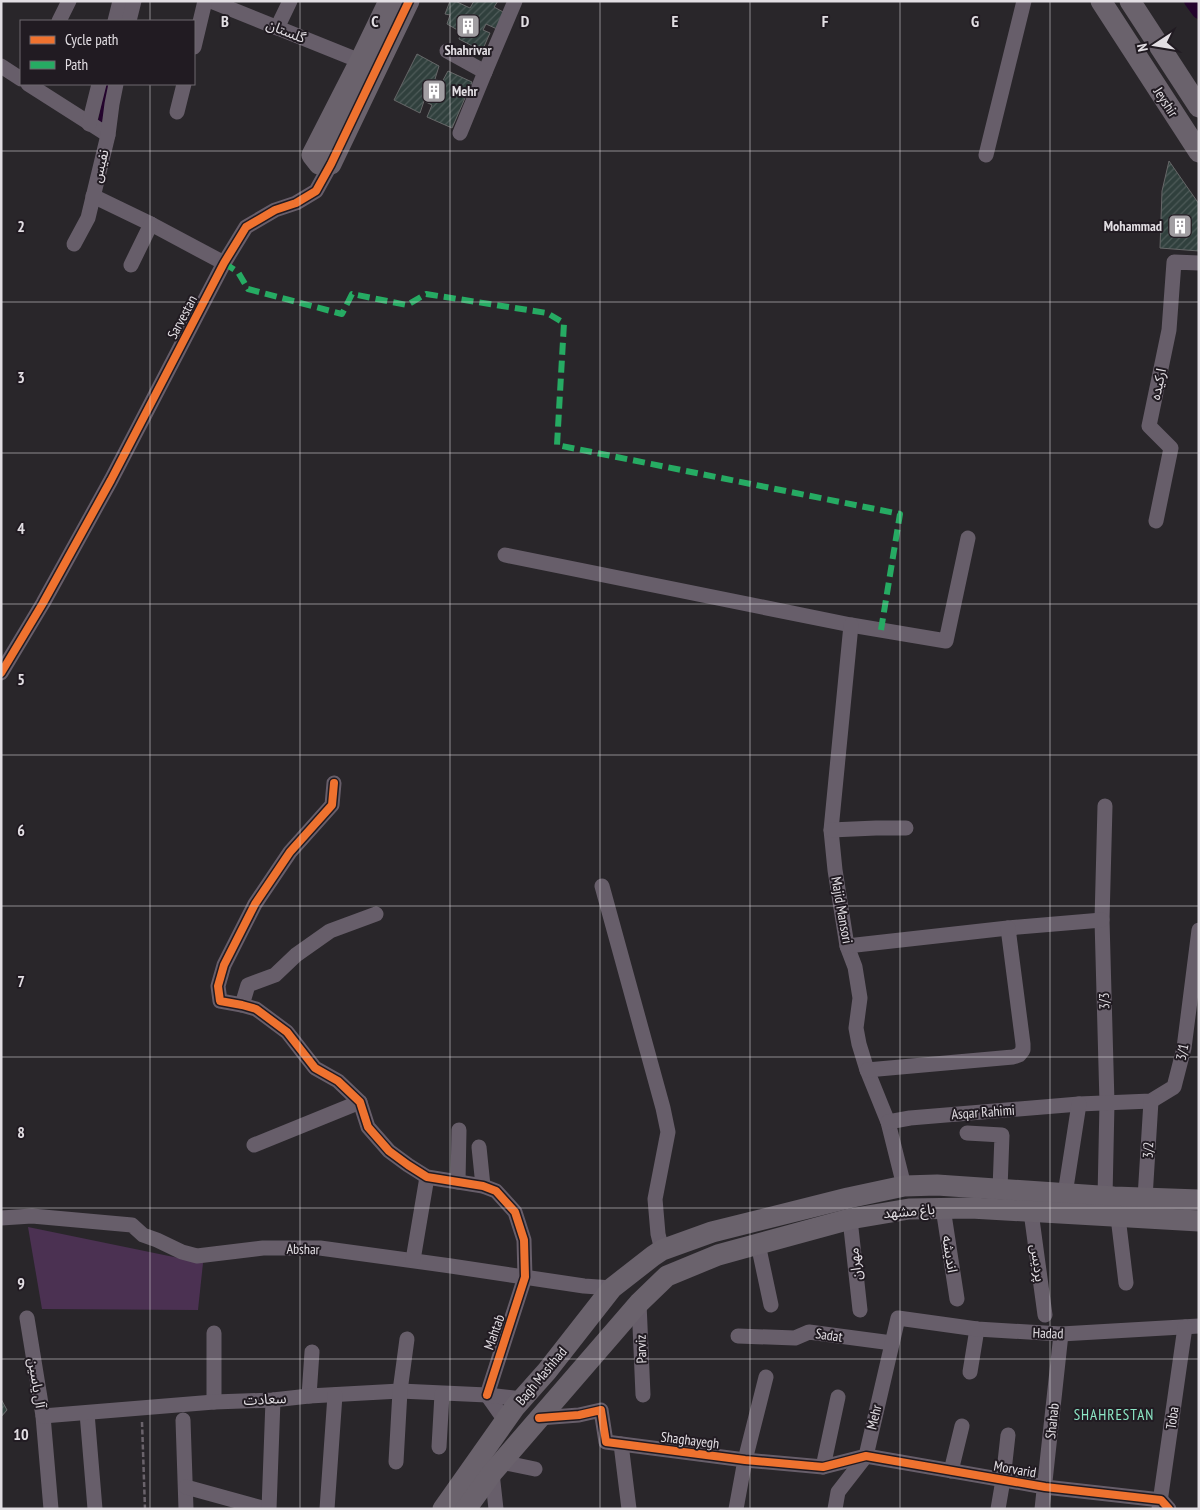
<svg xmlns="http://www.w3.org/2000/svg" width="1200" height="1510" viewBox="0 0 1200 1510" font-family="'PT Sans Narrow','Noto Sans Arabic',sans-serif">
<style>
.green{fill:#4b3152}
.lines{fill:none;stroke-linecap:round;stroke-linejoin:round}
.stream{stroke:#24042d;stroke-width:4.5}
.canal{stroke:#24042d;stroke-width:14}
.building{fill:url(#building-hatch);stroke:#666768}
.path{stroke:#6a636b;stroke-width:2.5;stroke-dasharray:5 2.5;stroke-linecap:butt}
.street{stroke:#675e6a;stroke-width:15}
.secondary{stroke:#6a626c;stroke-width:21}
.quiet{stroke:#26ab63;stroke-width:6;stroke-dasharray:12 6;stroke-linecap:butt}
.cycleway-casing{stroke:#211b22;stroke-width:11}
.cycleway{stroke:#ef722f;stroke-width:8}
.grid{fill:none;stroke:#e2dee3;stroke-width:1;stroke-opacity:0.55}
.labels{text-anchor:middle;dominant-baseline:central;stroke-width:4;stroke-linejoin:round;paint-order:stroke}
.street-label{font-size:14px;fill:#e2dee3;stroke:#211b22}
.poi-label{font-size:14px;font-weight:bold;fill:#e2dee3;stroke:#211b22}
.neighbourhood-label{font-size:15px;letter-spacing:1px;fill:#8ce7c5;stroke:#211b22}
.grid-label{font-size:16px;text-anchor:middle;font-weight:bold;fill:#e2dee3;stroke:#211b22;stroke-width:4;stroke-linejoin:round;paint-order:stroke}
</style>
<defs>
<pattern id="building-hatch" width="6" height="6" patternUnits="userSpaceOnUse" patternTransform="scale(1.25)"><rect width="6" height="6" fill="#30403d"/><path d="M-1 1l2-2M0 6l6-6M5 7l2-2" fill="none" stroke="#4e5b59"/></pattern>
</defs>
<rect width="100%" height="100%" fill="#29262a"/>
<polygon class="green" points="28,1227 203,1263 198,1310 42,1309"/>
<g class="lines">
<polyline class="stream" points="100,122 108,84"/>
<polyline class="canal" points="1191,1 1199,12"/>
</g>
<g class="building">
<polygon points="450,1 455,1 470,8 474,1 498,1 494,7 505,13 497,29 486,24 483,30 490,33 482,51 459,39 461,32 447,24 450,15 445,14"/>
<polygon points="417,54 439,66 435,79 442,82 448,71 472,82 452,128 427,117 432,105 424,101 420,113 394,100"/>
<polygon points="1169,161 1199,204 1199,251 1160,248 1162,191"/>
<polygon points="1,1399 7,1410 1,1417"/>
</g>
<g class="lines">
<polyline class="path" points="142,1422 145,1509"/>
<g class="street">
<polyline points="211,1 360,61"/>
<polyline points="59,21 69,1"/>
<polyline points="115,21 120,1"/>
<polyline points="129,21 134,1"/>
<polyline points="277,28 290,1"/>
<polyline points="194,47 205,1"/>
<polyline points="447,51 485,72"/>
<polyline points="1,66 21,79"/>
<polyline points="28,84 108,135"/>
<polyline points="177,112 184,84"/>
<polyline points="89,124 99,84"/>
<polyline points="460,133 485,72 515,1"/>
<polyline points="986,155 1024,1"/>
<polyline points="93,196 151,224 224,263"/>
<polyline points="74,244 88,218 108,135 112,104 116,84"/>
<polyline points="131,265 151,224"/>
<polyline points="1156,521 1171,448 1149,426 1169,330 1174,262 1199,263"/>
<polyline points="505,555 851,625 946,641 968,538"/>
<polyline points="851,625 831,830 835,870 847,946 855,967 860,998 856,1028 859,1044 867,1070 888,1122 904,1186"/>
<polyline points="1,673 43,603 111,480 224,263 246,227 275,210 296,203 316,191 331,164"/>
<polyline points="334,783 332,805 290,852 255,904 224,965 218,986 220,1001 242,1005 256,1009 287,1032 315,1068 338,1081 360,1102 368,1127 389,1151 408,1165 427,1177 483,1186 496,1191 515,1212 524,1240 525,1277 487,1395"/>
<polyline points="1105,806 1102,920 1107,1103 1105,1197"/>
<polyline points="831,830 876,828 906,828"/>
<polyline points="602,886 663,1108 668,1132 655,1199 658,1234 662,1250"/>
<polyline points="847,946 1008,928 1102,920"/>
<polyline points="242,1005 248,985 275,975 296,955 330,931 376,914"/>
<polyline points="867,1070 1013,1057 1019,1055 1023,1050 1023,1044 1008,928"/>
<polyline points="888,1122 910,1118 1079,1104 1151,1101 1174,1087 1184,1048 1199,930"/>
<polyline points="967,1133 1002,1135 1000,1189"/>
<polyline points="254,1145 360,1102"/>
<polyline points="479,1147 483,1186"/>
<polyline points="458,1182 459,1130"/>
<polyline points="1065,1194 1079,1104"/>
<polyline points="1145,1198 1151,1101"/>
<polyline points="943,1208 957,1299"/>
<polyline points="1031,1212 1045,1315"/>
<polyline points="1118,1217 1126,1283"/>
<polyline points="1,1218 32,1216 132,1225 143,1235 157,1240 182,1252 197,1256 263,1248 320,1248 451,1266 584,1286 612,1288"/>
<polyline points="850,1219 860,1310"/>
<polyline points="758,1244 771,1305"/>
<polyline points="413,1260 427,1177"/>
<polyline points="639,1303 643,1395"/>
<polyline points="27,1318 43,1416 51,1509"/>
<polyline points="214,1333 214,1402"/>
<polyline points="738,1336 795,1338 809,1332 892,1343"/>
<polyline points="970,1372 977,1329"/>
<polyline points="487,1395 506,1422"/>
<polyline points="309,1396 312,1352"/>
<polyline points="87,1413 95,1509"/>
<polyline points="43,1416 214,1402 273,1400 309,1396 400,1391 487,1395 522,1399"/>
<polyline points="539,1418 579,1415 601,1410 606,1442 745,1460 823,1467 866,1456 1045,1487 1161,1500 1169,1509"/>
<polyline points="183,1420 186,1509"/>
<polyline points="621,1444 629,1509"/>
<polyline points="439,1447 442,1394"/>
<polyline points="396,1462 400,1391 407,1339"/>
<polyline points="501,1462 535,1469"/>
<polyline points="823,1467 838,1397"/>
<polyline points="951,1471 962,1426"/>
<polyline points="492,1473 496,1509"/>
<polyline points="186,1487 266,1509"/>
<polyline points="269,1509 273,1400"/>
<polyline points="327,1509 335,1395"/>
<polyline points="736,1509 745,1460 766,1377"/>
<polyline points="835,1509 838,1492 866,1456 898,1318 977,1329 1061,1334 1199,1326"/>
<polyline points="998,1509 1003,1480 1008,1435"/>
<polyline points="1042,1509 1061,1334"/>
<polyline points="1159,1509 1185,1327"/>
</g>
<g class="secondary">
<polyline points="389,1 360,61 312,155 319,164 331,164 409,1"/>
<polyline points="1101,1 1199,152"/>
<polyline points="1130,1 1199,107"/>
<polyline points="443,1509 515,1407 547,1371 612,1288 653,1256 662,1250 712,1232 848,1198 904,1186 937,1185 1114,1197 1199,1200"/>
<polyline points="466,1509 492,1473 639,1303 667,1276 718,1255 850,1219 909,1209 971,1208 1199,1221"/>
</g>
<polyline class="quiet" points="224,263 238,272 248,289 342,314 352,294 407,305 426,294 547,313 564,323 557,445 900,514 881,630"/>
<g class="cycleway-casing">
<g id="cycleway">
<polyline points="1,673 43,603 111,480 224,263 246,227 275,210 296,203 316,191 331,164 409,1"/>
<polyline points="334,783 332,805 290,852 255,904 224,965 218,986 220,1001 242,1005 256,1009 287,1032 315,1068 338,1081 360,1102 368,1127 389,1151 408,1165 427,1177 483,1186 496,1191 515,1212 524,1240 525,1277 487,1395"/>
<polyline points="539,1418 579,1415 601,1410 606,1442 745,1460 823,1467 866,1456 1045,1487 1161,1500 1169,1509"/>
</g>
</g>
<use href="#cycleway" class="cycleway"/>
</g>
<path class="grid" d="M150,1v20M300,1v1508M450,1v1508M600,1v1508M750,1v1508M900,1v1508M1050,1v1508M150,84v1425M1,151h1198M1,302h1198M1,453h1198M1,604h1198M1,755h1198M1,906h1198M1,1057h1198M1,1208h1198M1,1359h1198"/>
<defs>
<g id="building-square" transform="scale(1.25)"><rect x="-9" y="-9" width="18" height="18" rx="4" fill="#a19ea2" stroke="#211b22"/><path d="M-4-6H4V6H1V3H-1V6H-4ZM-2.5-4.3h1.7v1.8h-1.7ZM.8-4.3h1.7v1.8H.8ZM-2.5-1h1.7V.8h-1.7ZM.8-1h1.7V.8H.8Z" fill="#fff"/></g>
</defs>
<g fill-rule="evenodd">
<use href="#building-square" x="468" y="26"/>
<use href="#building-square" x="434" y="91"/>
<use href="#building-square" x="1180" y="226"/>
</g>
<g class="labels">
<g class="street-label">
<text transform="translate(286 31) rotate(22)">گلستان</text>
<text transform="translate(1166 102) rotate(57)">Jeyshir</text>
<text transform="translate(100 166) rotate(-77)">نفیس</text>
<text transform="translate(182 317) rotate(-62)">Sarvestan</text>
<text transform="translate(1158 384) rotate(-78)">ارکیده</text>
<text transform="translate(842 910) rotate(80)">Majid Mansori</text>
<text transform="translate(1104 1001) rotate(-92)">3/3</text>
<text transform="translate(1182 1052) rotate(-78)">3/1</text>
<text transform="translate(983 1112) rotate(-4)">Asqar Rahimi</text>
<text transform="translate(1148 1150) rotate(-87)">3/2</text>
<text transform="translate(909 1211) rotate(-5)">باغ مشهد</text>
<text transform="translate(303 1249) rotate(1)">Abshar</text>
<text transform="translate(950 1254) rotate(81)">اندیشه</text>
<text transform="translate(1038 1263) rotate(82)">پردیس</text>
<text transform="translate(855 1264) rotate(-96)">مهران</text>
<text transform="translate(494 1332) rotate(-71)">Mahtab</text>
<text transform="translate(1048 1333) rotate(2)">Hadad</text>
<text transform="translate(829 1335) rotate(8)">Sadat</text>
<text transform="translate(641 1349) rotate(-92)">Parviz</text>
<text transform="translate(541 1376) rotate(-50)">Bagh Mashhad</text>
<text transform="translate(37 1383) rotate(81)">آل یاسین</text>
<text transform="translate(265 1399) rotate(-3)">سعادت</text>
<text transform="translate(874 1417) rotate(-77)">Mehr</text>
<text transform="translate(1172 1418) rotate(-82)">Toba</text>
<text transform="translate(1052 1421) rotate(-84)">Shahab</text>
<text transform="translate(690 1440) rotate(7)">Shaghayegh</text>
<text transform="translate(1015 1469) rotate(10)">Morvarid</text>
</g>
<g class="poi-label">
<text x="468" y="50">Shahrivar</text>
<text x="452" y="91" text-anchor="start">Mehr</text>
<text x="1162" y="226" text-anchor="end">Mohammad</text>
</g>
<g class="neighbourhood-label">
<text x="1114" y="1414">SHAHRESTAN</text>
</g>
</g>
<g class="grid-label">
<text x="225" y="27">B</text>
<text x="375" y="27">C</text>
<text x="525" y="27">D</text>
<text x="675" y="27">E</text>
<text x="825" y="27">F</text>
<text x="975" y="27">G</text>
<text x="21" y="232">2</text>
<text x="21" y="383">3</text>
<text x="21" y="534">4</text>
<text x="21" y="685">5</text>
<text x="21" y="836">6</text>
<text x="21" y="987">7</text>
<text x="21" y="1138">8</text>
<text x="21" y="1289">9</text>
<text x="21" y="1440">10</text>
</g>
<rect width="1200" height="1510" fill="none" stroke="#e2dee3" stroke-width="5"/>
<rect x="20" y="20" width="175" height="65" fill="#211b22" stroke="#6e696f"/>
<rect x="30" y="36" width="25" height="8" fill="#ef722f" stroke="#6e696f"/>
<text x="65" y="45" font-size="15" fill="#e2dee3">Cycle path</text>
<rect x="30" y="61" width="25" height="8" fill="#26ab63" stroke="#6e696f"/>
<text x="65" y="70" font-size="15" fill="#e2dee3">Path</text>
<g transform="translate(1155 45) rotate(258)" stroke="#211b22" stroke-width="4" paint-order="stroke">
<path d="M0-4L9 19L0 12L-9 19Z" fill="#e2dee3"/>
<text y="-8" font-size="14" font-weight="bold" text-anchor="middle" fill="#e2dee3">N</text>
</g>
</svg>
